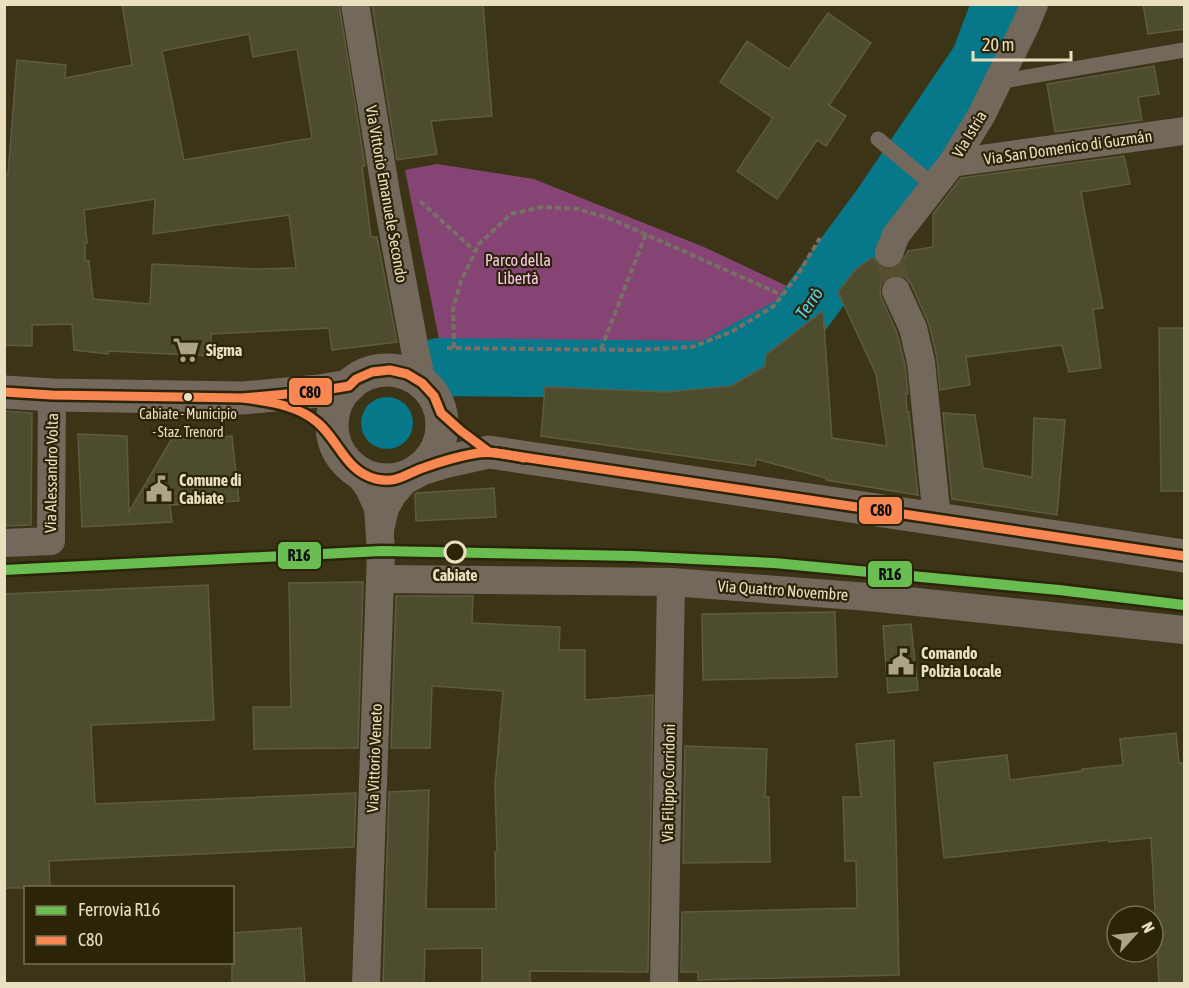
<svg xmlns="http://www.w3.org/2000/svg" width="1189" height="988" viewBox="0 0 1189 988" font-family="'Asap Condensed',sans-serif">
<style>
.green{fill:#854474}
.water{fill:#067889}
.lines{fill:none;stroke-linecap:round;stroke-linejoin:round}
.river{stroke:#067889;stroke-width:58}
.building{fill:#4e4c2e;stroke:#5e5b40;stroke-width:1.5;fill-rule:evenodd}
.minor-tunnel{stroke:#554e30;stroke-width:28;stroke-dasharray:28 14;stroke-linecap:butt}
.path{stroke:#787065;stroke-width:4;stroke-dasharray:6 3;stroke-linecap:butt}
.service{stroke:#72685b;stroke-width:15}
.minor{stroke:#72685b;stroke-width:28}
.tertiary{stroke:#72685b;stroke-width:33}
.bus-1-casing{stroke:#2b2409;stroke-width:14}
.bus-1{stroke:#f88751;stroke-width:9}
.rail-1-casing{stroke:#2b2409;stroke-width:15}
.rail-1{stroke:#69bd51;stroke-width:10}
.bus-dot{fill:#e9e0c0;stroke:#2b2409;stroke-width:2}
.stop-dot{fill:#2b2409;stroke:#e9e0c0;stroke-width:3}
.labels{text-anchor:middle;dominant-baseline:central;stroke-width:4.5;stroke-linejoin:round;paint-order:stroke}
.bus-label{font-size:14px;fill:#e9e0c0;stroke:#2b2409}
.street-label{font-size:16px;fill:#e9e0c0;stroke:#2b2409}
.park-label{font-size:16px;fill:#fdcaf1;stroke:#2b2409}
.poi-label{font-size:16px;font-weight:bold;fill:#e9e0c0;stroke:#2b2409;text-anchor:start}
.stop-label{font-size:16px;font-weight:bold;fill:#e9e0c0;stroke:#2b2409}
.water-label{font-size:18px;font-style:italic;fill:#5bd6f1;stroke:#2b2409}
.line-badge{stroke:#2b2409;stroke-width:2}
.pale-badge-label{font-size:16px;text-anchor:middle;font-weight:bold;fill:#111}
</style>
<rect width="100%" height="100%" fill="#3b3416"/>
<path class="green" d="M437,164l97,15 170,68 98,46c-5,6 -10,12 -16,17 -22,20 -67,46 -96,51 -43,7 -89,-1 -133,-2 -38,-2 -76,0 -114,0l-38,-189z"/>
<circle class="water" cx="387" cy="423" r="26"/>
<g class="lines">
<polyline class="river" points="439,367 709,370 794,324 881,206 980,60 1001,4"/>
</g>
<g class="building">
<path d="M122,4h217l26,162h-3l9,71h6l20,105 -65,8 -3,-22 -118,6v22l-103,-5v3l-34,-4 -2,-26 -40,1v21l-28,-1v-170l4,-1 9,-114 49,5 -1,13 67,-13zM249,34l4,23 44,-8 15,89 -128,22 -22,-109zM155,199l-2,35 136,-19 7,53 -39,1 -105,-5 -2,40 -57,-5 -4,-38h-4v-17l2,-1 -3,-33z"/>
<polygon points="372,4 483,4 492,116 431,121 437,154 397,160"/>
<polygon points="1143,4 1185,4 1185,29 1148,34"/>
<polygon points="828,13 871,43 829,105 846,116 826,146 817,140 777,199 737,171 773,118 720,82 747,41 789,69"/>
<polygon points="1154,66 1159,94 1138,97 1142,120 1055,132 1047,84"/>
<polygon points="1124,156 1130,184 1081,192 1103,308 1093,309 1101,368 1069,372 1062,345 966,357 970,385 940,390 937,358 929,324 911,284 905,277 897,275 889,276 882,282 880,289 881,297 897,333 905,365 908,394 906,394 907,412 909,412 918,495 826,480 826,478 756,459 755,466 541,436 545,387 667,392 731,386 765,366 766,355 823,311 832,438 887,446 876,374 838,292 855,270 873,257 877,264 883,268 892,269 900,265 904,259 908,251 933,247 933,214 961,178"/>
<polygon points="1159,328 1185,328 1185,491 1161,491"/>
<polygon points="4,411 32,413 31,525 4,526"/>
<polygon points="943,413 975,415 983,468 1032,477 1034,418 1065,420 1057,515 952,499"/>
<polygon points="78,434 127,436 129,512 171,440 232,436 239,501 170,505 172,522 82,527"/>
<polygon points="494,488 496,517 416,521 415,495 416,493"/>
<polygon points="363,582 358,748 254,749 253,707 291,707 289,583"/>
<polygon points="208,585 214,720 91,725 95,804 356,793 354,847 49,861 50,888 4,888 4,594"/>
<polygon points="396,596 473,596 472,623 560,627 559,650 585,650 585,700 653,695 648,972 530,971 530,984 482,984 482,948 425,949 424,984 383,984 389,792 429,790 426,909 496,909 495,852 497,852 495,786 503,691 432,686 430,748 391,748"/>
<polygon points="835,612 837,677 703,680 702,614"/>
<polygon points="911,624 918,690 888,693 883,626"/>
<polygon points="1176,733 1179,763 1185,763 1185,984 1159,984 1151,838 1109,842 1109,840 944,858 934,763 1007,755 1010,780 1082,771 1082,769 1123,765 1120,739"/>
<polygon points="894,740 899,975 698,980 698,972 681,972 682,912 857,908 856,861 845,861 843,797 861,797 856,744"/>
<polygon points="685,746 767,749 765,797 769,797 770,862 683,863"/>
<polygon points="301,928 305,984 232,984 232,933"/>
</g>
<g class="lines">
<polyline class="minor-tunnel" points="889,253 896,291"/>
<g class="path">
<polyline points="420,201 475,251"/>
<polyline points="447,348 637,350 692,347 731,332 774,306 797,276 820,238"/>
<polyline points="454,348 453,309 461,281 479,244 511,214 542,207 578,209 611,219 782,295"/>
<polyline points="601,349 646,234"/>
</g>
<g class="service">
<polyline points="997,82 1184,50"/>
<polyline points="878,139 935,187"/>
</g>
<g class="minor">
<polyline points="355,4 386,193 415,350 422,383"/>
<polyline points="952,163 1184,131"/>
<polyline points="889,253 896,235 952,163 981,116 1026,24 1034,4"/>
<polyline points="896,291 913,328 921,362 937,519"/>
<polyline points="356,470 369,488 378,508 381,551 366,984"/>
<polyline points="380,530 385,508 393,494 410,475"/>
<polyline points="4,543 51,541 52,395"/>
<polyline points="380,579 671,582 869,597 1184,630"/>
<polyline points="664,984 671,582"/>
</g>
<g class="tertiary">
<circle cx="387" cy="425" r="55"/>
<polyline points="4,392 52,395 243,398 319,391 349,386"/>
<polyline points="418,470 444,462 489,452 1184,556"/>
</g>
<g class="bus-1-casing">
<g id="bus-1">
<polyline points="4,392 52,395 243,398 319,391 349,386 356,379 372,372 390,370 407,374 422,383 434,396 441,413 461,431 489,452 1184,556"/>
<path d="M244,398c25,4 54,7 74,25 21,18 28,49 58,56 20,4 27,-3 44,-10 19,-7 39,-13 58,-16 16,-2 31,2 46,5"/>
</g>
</g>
<use href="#bus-1" class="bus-1"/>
<g class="rail-1-casing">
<polyline id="rail-1" points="4,570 381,551 633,556 774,563 1059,590 1184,605"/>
</g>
<use href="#rail-1" class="rail-1"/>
</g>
<defs>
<g id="supermarket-bare" transform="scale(2.07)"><path d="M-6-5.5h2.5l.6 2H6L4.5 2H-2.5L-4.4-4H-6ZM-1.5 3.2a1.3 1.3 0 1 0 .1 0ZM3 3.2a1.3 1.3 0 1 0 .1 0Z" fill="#aca484" stroke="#2b2409" stroke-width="2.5" paint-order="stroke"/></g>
<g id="civic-bare" transform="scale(2.07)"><path d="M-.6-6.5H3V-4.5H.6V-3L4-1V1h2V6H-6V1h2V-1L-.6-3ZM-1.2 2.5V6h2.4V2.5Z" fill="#aca484" stroke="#2b2409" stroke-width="2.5" paint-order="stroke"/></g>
</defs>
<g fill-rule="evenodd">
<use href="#supermarket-bare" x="186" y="350"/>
<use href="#civic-bare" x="159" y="489"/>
<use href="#civic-bare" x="901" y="662"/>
</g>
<circle class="bus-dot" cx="188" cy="397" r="5"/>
<circle class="stop-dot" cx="455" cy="552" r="10"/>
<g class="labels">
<g class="bus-label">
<text x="188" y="414">Cabiate - Municipio<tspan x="188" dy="18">- Staz. Trenord</tspan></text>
</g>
<g class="street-label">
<text transform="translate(969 134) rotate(-59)">Via Istria</text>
<text transform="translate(1068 147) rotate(-8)">Via San Domenico di Guzmán</text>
<text transform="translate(387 194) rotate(80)">Via Vittorio Emanuele Secondo</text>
<text transform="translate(51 473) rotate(-89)">Via Alessandro Volta</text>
<text transform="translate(783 590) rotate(4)">Via Quattro Novembre</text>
<text transform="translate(374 758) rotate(-88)">Via Vittorio Veneto</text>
<text transform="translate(668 783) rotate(-89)">Via Filippo Corridoni</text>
</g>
<g class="park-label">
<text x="518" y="260">Parco della<tspan x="518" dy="18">Libertà</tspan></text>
</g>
<g class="poi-label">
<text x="206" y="350">Sigma</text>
<text x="179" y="480">Comune di<tspan x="179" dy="18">Cabiate</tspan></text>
<text x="921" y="653">Comando<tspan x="921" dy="18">Polizia Locale</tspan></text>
</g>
<g class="stop-label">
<text x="455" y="575">Cabiate</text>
</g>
<g class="water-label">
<text transform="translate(809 303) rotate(-55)">Terrò</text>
</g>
</g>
<g class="line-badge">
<rect x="288" y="377" width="45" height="29" rx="6" fill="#f88751"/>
<rect x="858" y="496" width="45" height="29" rx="6" fill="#f88751"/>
<rect x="277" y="541" width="45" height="29" rx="6" fill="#69bd51"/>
<rect x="867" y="560" width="46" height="28" rx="6" fill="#69bd51"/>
</g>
<g class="pale-badge-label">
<text x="310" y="398">C80</text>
<text x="881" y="516">C80</text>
<text x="299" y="561">R16</text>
<text x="890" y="580">R16</text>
</g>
<rect width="1189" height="988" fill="none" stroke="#e9e0c0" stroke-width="12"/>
<rect x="24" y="886" width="210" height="78" fill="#2b2409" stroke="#776f52" stroke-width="1.5"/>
<rect x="36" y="906" width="30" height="9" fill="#69bd51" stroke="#776f52" stroke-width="1.5"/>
<text x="78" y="916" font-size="18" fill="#e9e0c0">Ferrovia R16</text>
<rect x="36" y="936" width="30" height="9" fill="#f88751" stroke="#776f52" stroke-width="1.5"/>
<text x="78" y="946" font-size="18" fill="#e9e0c0">C80</text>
<g transform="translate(1135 934) rotate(63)"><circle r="28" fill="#2b2409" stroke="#776f52" stroke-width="1.5"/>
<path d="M0-4.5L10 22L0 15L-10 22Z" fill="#aca484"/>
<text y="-9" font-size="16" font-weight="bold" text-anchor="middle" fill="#e9e0c0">N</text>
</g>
<path d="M973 51v9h98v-9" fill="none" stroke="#e9e0c0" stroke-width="3"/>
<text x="982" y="51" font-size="18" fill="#e9e0c0" stroke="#2b2409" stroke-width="4.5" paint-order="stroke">20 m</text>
</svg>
